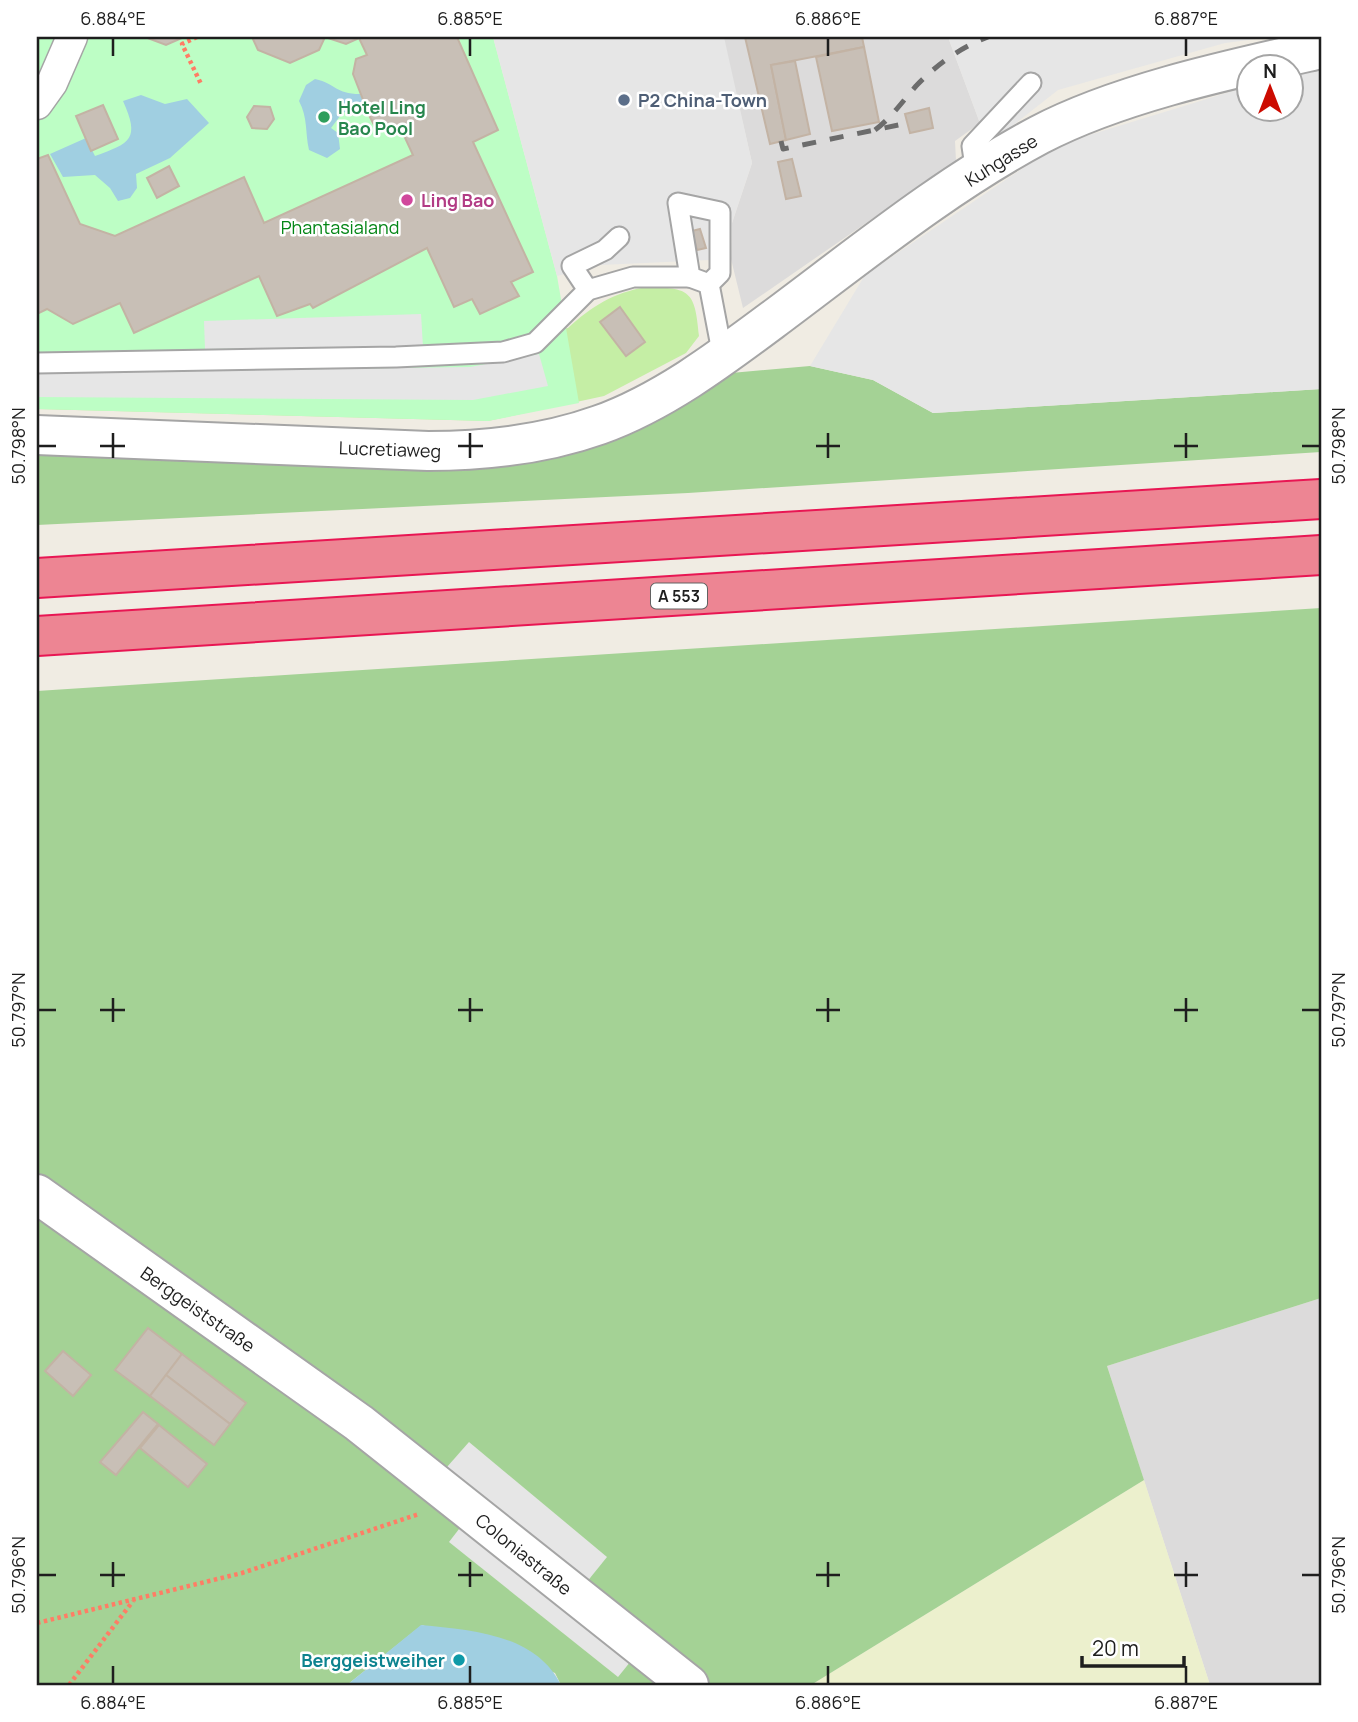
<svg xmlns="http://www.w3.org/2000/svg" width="1358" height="1722" viewBox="0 0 1358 1722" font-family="Manrope,sans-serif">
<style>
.residential{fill:#dcdbdb}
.farmland{fill:#ecf0cd}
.grass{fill:#c5eea5}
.forest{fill:#a4d295}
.park{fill:#bdfec5}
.parking{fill:#e6e6e6}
.water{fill:#a0cfe1}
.building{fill:#c8bfb6;stroke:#c3b3a4;stroke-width:2}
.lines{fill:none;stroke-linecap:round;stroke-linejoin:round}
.service-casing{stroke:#a5a5a5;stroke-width:23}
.pedestrian-casing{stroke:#a5a5a5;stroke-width:33}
.minor-casing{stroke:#a5a5a5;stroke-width:42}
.motorway-casing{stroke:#e81653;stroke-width:42}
.path{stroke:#ff7d65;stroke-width:4.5;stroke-dasharray:3.5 3.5;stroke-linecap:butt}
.service{stroke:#fff;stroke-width:19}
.pedestrian{stroke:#fff;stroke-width:30}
.minor{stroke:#fff;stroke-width:38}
.motorway{stroke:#ed8593;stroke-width:38}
.rail{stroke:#6c6c6c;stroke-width:5;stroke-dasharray:14 14;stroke-linecap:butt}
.ticks{fill:none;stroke:#1e1e1e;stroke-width:2.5}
.service-dot{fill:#5c6f8a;stroke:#fff;stroke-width:2.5}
.leisure-dot{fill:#2e9e5b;stroke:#fff;stroke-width:2.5}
.hotel-dot{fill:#d1479c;stroke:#fff;stroke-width:2.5}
.culture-dot{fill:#0f9aa8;stroke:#fff;stroke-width:2.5}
.labels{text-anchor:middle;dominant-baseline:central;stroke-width:5;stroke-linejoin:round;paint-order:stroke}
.shield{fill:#fff;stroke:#626262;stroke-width:2}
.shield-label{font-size:16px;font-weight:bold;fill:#1e1e1e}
.service-label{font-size:18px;font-weight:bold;fill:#4e5e75;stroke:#fff;text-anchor:start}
.leisure-label{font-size:18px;font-weight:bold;fill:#27864d;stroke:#fff;text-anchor:start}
.street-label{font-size:18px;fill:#1e1e1e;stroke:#fff}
.hotel-label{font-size:18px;font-weight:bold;fill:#b23c85;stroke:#fff;text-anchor:start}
.park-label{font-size:18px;fill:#038515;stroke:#fff}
.culture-label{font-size:18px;font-weight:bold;fill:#0d838f;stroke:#fff;text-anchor:end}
.neatline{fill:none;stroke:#1e1e1e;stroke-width:2.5}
.ticks-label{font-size:18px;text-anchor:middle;fill:#1e1e1e}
</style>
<rect width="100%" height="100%" fill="#f0ece3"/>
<g class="residential">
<polygon points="723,37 948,37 980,123 955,141 956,161 743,308 731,259 732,223 752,163"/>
<polygon points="1321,1298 1321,1685 1210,1685 1107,1366"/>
</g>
<polygon class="farmland" points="1144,1480 1210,1685 811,1685"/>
<path class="grass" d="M646,287c44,1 49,3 53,49l-13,17 -82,43 -116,25 -451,-12 531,-81c24,-22 45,-35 78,-41z"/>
<g class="forest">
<polygon points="810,366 873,380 933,413 1321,389 1321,452 688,493 37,525 37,448 494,466 591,448 731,373"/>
<polygon points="1321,608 1321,1298 1107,1366 1144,1480 811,1685 561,1685 555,1673 422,1625 347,1685 37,1685 37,691"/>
</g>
<polygon class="park" points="37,37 493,37 557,276 579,403 488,421 37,409"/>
<g class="parking">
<polygon points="493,37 724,37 752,163 732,223 731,259 601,265 557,276"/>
<polygon points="948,37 1272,37 1225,43 1058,90 988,145"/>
<polygon points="1321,68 1321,389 933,413 873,380 810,366 865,275 1057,145 1249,86 1250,108 1292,108 1292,73"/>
<polygon points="421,314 423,347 205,349 204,321"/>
<polygon points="539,354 548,386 473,400 37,397 37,373 470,367"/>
<polygon points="469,1442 607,1557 586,1583 447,1467"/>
<polygon points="466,1520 635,1656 618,1677 449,1542"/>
</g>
<g class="water">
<path d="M315,79c22,5 20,15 45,15l9,21 -26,-3 -12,16 7,5 2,16 -13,9 -18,-8c-4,-18 -1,-32 -10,-49l7,-16z"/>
<path d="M141,95l24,9 22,-5 22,24 -39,35 -34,16 1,14 -7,10 -12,3 -8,-13 -15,-13 -32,2 -13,-23 36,-16 9,18c36,-13 45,-17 28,-55z"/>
<path d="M421,1625c50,5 115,9 140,60h-214z"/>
</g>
<g class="building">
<polygon points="145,37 184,37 166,45"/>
<polygon points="252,37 457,37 498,130 473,142 533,272 511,282 519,296 480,314 472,299 454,307 427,248 313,308 310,304 277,316 259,276 134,333 120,303 73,324 47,309 37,314 37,159 48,155 80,224 115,236 244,177 264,223 413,155 401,129 390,132 375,127 369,115 353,74 356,59 367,55 359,38 346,44 325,37 319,50 290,63 258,50"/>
<polygon points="745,37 862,37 864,47 771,65 786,140 770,144"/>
<polygon points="864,47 879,122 832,131 816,57"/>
<polygon points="795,61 810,134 786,140 771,65"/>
<polygon points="103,105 118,139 91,151 76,116"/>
<polygon points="254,106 270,107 274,119 267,129 252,128 247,117"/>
<polygon points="929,108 933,128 910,133 905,114"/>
<polygon points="792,159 801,196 786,199 778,162"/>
<polygon points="169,166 179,186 157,198 147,178"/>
<polygon points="700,229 706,248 697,250 692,231"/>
<polygon points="620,307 645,342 626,356 600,322"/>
<polygon points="148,1328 182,1354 150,1396 115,1370"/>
<polygon points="63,1351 91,1375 73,1396 45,1371"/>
<polygon points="182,1354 246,1403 230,1424 166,1375"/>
<polygon points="166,1375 230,1424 214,1445 150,1396"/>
<polygon points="143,1412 158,1424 116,1475 100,1462"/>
<polygon points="159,1425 207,1464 188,1487 140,1448"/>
</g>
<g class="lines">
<g class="service-casing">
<g id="service">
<polyline points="976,173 972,146 1031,83"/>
<polyline points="709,284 720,273 720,212 678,203 690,277 709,284 723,357"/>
<polyline points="588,290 572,266 605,250 619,237"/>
<polyline points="37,363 396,357 503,352 535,343 588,290 633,277 690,277"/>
</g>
</g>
<g class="pedestrian-casing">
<polyline id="pedestrian" points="37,104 52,83 72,37"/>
</g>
<g class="minor-casing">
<g id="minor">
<path d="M37,435l391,16c59,0 115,-6 171,-26 65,-23 125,-69 180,-110 83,-62 168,-131 260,-180 80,-42 193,-66 282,-86"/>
<polyline points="37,1194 359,1423 689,1685"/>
</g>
</g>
<g class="motorway-casing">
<g id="motorway">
<polyline points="37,578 1321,499"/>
<polyline points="37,636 1321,555"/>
</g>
</g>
<g class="path">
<polyline points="197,37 182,44 201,84"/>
<polyline points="37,1623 242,1573 419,1514"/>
<polyline points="69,1685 133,1601"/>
</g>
<use href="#service" class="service"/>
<use href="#pedestrian" class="pedestrian"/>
<use href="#minor" class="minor"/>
<use href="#motorway" class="motorway"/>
<g class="rail">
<path d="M875,130c17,-13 27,-28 41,-44 20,-21 45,-39 72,-49"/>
<polyline points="781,141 783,149 908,123"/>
</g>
</g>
<path class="ticks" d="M113,38v18M470,38v18M828,38v18M1186,38v18M113,433v25M470,433v25M828,433v25M1186,433v25M38,446h18M100,446h25M458,446h25M816,446h24M1174,446h24M1302,446h18M113,998v24M470,998v24M828,998v24M1186,998v24M38,1010h18M100,1010h25M458,1010h25M816,1010h24M1174,1010h24M1302,1010h18M113,1562v25M470,1562v25M828,1562v25M1186,1562v25M38,1575h18M100,1575h25M458,1575h25M816,1575h24M1174,1575h24M1302,1575h18M113,1666v18M470,1666v18M828,1666v18M1186,1666v18"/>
<circle class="service-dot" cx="624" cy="100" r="7"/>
<circle class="leisure-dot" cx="324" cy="117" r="7"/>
<circle class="hotel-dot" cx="407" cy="200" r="7"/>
<circle class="culture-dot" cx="459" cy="1660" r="7"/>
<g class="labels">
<rect class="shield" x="651" y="583.5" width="56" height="25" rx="5"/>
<g class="shield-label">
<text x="679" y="596">A 553</text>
</g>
<g class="service-label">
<text x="638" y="100">P2 China-Town</text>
</g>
<g class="leisure-label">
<text x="338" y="107">Hotel Ling<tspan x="338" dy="21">Bao Pool</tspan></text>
</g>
<g class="street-label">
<text transform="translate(1001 160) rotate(-32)">Kuhgasse</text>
<text transform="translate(390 449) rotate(2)">Lucretiaweg</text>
<text transform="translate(198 1309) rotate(35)">Berggeiststraße</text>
<text transform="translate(524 1554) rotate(39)">Coloniastraße</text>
</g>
<g class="hotel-label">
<text x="421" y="200">Ling Bao</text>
</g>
<g class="park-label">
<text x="340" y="227">Phantasialand</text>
</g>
<g class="culture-label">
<text x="445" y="1660">Berggeistweiher</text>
</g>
</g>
<rect width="1358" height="1722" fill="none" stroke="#ffffff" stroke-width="77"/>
<g transform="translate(1270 88)"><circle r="33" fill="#ffffff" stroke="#a5a5a5" stroke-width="2"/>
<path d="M0-5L12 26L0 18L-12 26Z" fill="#cc0b00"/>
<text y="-10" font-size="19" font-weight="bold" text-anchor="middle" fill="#1e1e1e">N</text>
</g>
<path d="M1082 1656v10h102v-10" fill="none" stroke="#1e1e1e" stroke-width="3.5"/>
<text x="1092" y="1656" font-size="21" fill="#1e1e1e" stroke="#ffffff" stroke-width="5" paint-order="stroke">20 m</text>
<rect x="38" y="38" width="1282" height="1646" class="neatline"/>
<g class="ticks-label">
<text x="113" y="25">6.884°E</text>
<text x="470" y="25">6.885°E</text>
<text x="828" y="25">6.886°E</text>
<text x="1186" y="25">6.887°E</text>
<text transform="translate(19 446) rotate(-90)" y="6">50.798°N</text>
<text transform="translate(1339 446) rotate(-90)" y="6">50.798°N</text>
<text transform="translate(19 1010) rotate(-90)" y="6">50.797°N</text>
<text transform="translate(1339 1010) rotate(-90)" y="6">50.797°N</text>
<text transform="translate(19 1575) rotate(-90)" y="6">50.796°N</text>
<text transform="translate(1339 1575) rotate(-90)" y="6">50.796°N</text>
<text x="113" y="1709">6.884°E</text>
<text x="470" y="1709">6.885°E</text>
<text x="828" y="1709">6.886°E</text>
<text x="1186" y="1709">6.887°E</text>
</g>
</svg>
